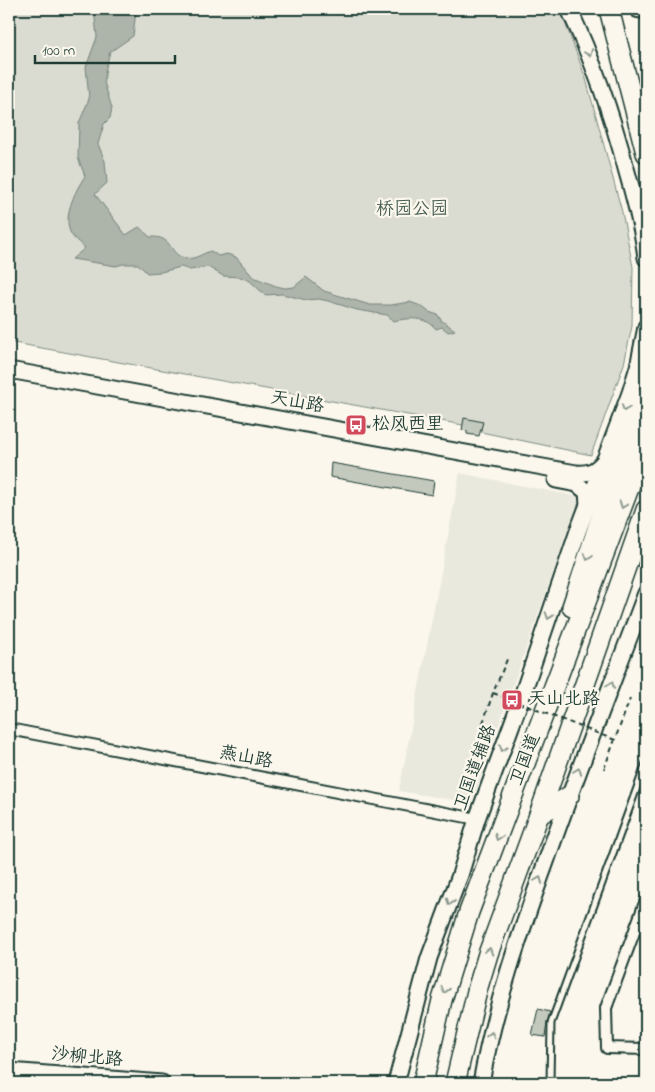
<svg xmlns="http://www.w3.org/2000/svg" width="655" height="1092" viewBox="0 0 655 1092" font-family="'Indie Flower','LXGW WenKai TC',sans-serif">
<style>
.built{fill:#eae9de}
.green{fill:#dbdcd1;stroke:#7d8c82}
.water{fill:#adb4aa;stroke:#74847b}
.building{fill:#c4c9be;stroke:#1f3d34}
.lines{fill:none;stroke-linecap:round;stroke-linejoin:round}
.lane-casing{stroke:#1f3d34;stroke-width:9}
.street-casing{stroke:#1f3d34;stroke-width:14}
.secondary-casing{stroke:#1f3d34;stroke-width:19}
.primary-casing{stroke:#1f3d34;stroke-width:20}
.highway-casing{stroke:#1f3d34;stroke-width:22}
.path{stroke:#1f3d34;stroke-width:2;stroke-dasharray:5 4;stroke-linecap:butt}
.lane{stroke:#fbf7ec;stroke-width:5}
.street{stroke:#fbf7ec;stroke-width:10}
.secondary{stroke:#fbf7ec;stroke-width:15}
.primary{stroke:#fbf7ec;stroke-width:16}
.highway{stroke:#fbf7ec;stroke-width:19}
.path-bridge{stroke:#1f3d34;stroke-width:2;stroke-dasharray:5 4;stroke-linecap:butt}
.oneway{stroke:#8d9a90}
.labels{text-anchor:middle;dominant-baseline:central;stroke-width:4.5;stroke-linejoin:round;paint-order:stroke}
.park-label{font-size:18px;fill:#455d53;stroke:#fbf7ec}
.street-label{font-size:18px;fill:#1f3d34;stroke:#fbf7ec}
.poi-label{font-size:18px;fill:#1f3d34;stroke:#fbf7ec;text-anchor:start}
</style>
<rect width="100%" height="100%" fill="#fbf7ec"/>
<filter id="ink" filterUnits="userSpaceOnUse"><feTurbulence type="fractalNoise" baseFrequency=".02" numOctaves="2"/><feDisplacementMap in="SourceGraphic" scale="10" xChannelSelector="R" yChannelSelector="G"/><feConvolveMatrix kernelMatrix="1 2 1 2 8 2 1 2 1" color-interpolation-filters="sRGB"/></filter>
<g filter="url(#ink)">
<polygon class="built" points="460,473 580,497 471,803 399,791"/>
<polygon class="green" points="9,9 560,9 586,79 622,212 633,267 632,326 624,364 591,455 481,432 482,422 463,425 9,342"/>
<path class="water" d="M94,9h40l2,2 -3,25 -23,16 -4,15 -2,15 8,26 -2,10 -6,6 -6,20 7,17 2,22 -12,11 31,41 13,-8 11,10c25,-1 17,17 35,21 11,2 17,-5 26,-7l7,5 9,-2 9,3 17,20 23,9 9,2 9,-1 12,-10 18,14 46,14h21l19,-3 11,4 8,6 9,3 3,5 14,10 -7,2 -6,-5 -6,2c-10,-13 -28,-11 -42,-8l-7,-6 -30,-5 -29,-9 -9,-2 -13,1 -24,-6 -17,1 -15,-14 -10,-4 -17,-1 -15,-9 -18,3 -9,-3 -20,5 -14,1 -9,-9h-15l-7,2 -44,-7 13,-11c-4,-4 -9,-7 -12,-11 -13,-17 2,-46 12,-61l-7,-18 1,-35 10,-24 -3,-32 11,-30z"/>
<g class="building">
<polygon points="464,418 483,422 479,436 467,434 467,431 462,430"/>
<polygon points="331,463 434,481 432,495 330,477"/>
<polygon points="538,1009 550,1012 547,1022 545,1037 532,1035"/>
</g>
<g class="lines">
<g class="lane-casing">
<polyline id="lane" points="550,1083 551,1023 646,763"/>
</g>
<g class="street-casing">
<g id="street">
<polyline points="9,729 477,819"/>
<polyline points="646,900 606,1008 607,1048 646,1049"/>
</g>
</g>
<g class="secondary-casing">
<g id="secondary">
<path d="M569,9c25,53 43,106 58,163 8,28 16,57 19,86"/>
<path d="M9,370l567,103c13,1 20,-2 28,-12"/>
<polyline points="556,480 577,484 587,492 588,504"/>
<polyline points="9,1071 162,1083"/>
<polyline points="9,1082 27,1083"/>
<polyline points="396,1083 429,958 460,875 477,819 520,702 578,531 630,393 638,367 646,327"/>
<path d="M481,1083c14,-79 39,-149 66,-224 31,-89 66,-178 99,-266"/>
</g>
</g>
<g class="primary-casing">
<polyline id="primary" points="638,9 646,10"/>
</g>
<g class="highway-casing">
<g id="highway">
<polyline points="609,9 646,153"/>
<polyline points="572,607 612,483 646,396"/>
<polyline points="539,815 569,796"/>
<polyline points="423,1083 442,1000 469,912 646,443"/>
<polyline points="455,1083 478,987 488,954 539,815 646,510"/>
</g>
</g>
<g class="path">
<polyline points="483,723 493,693 508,657"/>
<polyline points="604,769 630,699"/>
</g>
<use href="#lane" class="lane"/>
<use href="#street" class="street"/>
<use href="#secondary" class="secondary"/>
<use href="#primary" class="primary"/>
<use href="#highway" class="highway"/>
<polyline class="path-bridge" points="493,693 615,740"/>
</g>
<defs><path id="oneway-chevron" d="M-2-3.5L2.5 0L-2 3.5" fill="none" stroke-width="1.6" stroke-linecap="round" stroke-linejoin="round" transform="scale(1.25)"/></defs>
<g class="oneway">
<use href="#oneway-chevron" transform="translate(589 53) rotate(69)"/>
<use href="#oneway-chevron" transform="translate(625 408) rotate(109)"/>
<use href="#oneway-chevron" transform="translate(623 505) rotate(111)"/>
<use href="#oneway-chevron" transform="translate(588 557) rotate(108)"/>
<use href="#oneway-chevron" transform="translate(549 616) rotate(109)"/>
<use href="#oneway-chevron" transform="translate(611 685) rotate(-69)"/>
<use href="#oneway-chevron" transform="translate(503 748) rotate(110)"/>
<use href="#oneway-chevron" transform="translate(578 771) rotate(-69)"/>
<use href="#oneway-chevron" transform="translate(498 837) rotate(111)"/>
<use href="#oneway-chevron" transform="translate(539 880) rotate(-69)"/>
<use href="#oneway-chevron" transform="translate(450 902) rotate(110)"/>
<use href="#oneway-chevron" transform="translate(489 951) rotate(-72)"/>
<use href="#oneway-chevron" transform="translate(445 990) rotate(107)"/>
<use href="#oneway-chevron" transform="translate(491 1035) rotate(-78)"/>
</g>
</g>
<defs>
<g id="bus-square" transform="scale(1.125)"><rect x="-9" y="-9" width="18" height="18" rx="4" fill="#d1495b" stroke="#fbf7ec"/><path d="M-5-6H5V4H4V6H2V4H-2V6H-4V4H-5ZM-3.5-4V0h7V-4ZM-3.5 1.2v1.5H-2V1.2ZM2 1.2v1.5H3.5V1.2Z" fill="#fff"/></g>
</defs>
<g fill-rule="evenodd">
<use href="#bus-square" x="356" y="425"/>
<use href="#bus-square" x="512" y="700"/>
</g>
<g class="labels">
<g class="park-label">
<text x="412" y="210">桥园公园</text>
</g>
<g class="street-label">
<text transform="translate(297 403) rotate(10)">天山路</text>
<text transform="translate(246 758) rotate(11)">燕山路</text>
<text transform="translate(526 760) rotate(-69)">卫国道</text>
<text transform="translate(476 768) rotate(-70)">卫国道辅路</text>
<text transform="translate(87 1058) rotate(5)">沙柳北路</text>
</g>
<g class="poi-label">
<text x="372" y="425">松风西里</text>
<text x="528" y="700">天山北路</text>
</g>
</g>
<rect width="655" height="1092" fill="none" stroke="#fbf7ec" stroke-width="30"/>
<rect x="15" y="15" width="625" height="1062" fill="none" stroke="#1f3d34" stroke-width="2" filter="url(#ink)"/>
<path d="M35 55v8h140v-8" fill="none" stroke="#1f3d34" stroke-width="2.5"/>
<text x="42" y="55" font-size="15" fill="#1f3d34" stroke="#fbf7ec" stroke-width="4" paint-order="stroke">100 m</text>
</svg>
